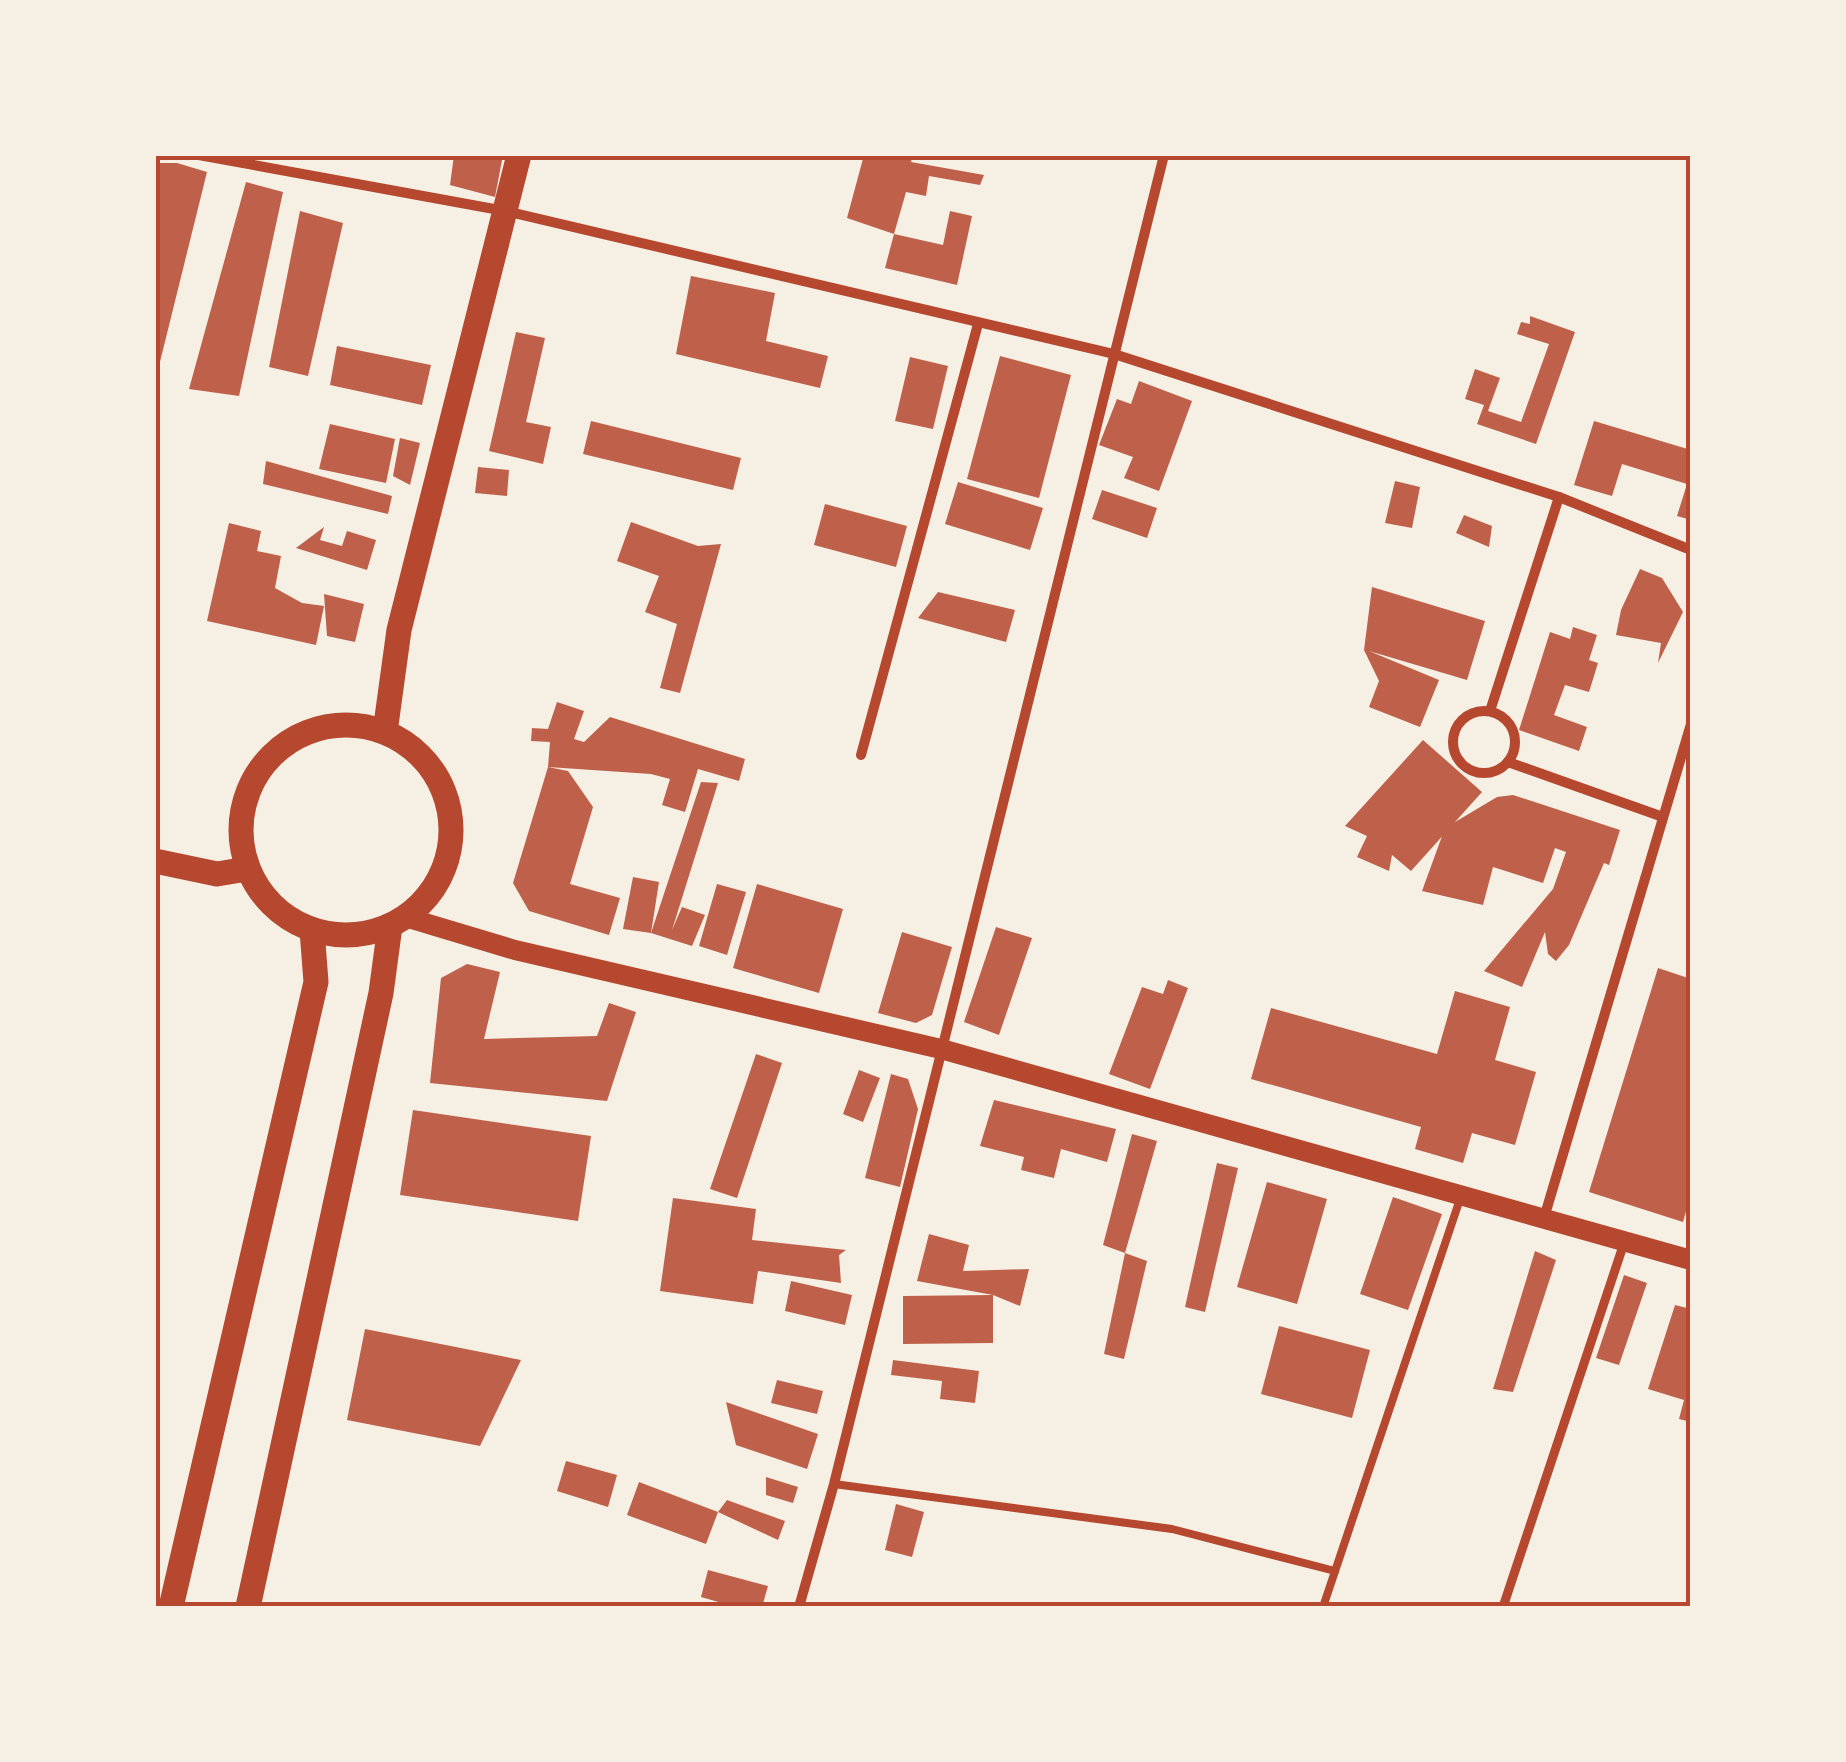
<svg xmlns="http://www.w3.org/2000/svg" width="1846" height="1762" viewBox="0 0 1846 1762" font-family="'PT Serif',serif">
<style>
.building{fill:#bf614a}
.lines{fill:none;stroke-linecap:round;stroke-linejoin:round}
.service{stroke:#b5482f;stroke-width:8}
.pedestrian{stroke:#b5482f;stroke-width:9}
.minor{stroke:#b5482f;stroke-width:10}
.secondary{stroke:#b5482f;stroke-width:20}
.trunk{stroke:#b5482f;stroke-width:25}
.neatline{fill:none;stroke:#b5482f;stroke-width:4}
</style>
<rect width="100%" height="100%" fill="#f6efe4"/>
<g class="building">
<polygon points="454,155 503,155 495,197 450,185"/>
<polygon points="864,155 913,155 911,162 984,175 980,185 929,176 926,196 906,192 894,234 847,218"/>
<polygon points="155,163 177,163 207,172 156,378"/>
<polygon points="246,182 283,192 239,396 189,389"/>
<polygon points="300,211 343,223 308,376 269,367"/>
<polygon points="950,211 972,216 957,285 885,268 894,234 943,245"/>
<polygon points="691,276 775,293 766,341 828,356 820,388 676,354"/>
<polygon points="1530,316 1575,332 1536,444 1477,424 1484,405 1465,399 1475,369 1500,378 1488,411 1521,422 1549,344 1517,334 1521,322 1530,324"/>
<polygon points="516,332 545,338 526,422 551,427 543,464 489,451"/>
<polygon points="337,346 431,365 422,405 330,385"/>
<polygon points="1000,356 1071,375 1039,498 967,479"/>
<polygon points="910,357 948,366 933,429 895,421"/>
<polygon points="1139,381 1192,401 1159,491 1124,478 1133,457 1099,445 1117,399 1131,404"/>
<polygon points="591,421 741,458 733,490 583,454"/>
<polygon points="1594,421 1691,450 1691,520 1677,516 1687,484 1622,464 1612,496 1574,485"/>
<polygon points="330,424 395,439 386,483 319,469"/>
<polygon points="400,438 420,443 410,485 393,476"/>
<polygon points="266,461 392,496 388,514 263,484"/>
<polygon points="478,467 509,470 507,496 475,493"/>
<polygon points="1395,481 1420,487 1412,528 1385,523"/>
<polygon points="958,482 1043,508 1030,550 945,524"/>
<polygon points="1102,490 1157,508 1147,538 1092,519"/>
<polygon points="825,504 907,526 896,567 814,545"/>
<polygon points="1464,515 1492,526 1489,547 1456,533"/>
<polygon points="631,522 698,546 721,544 680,693 660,688 677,624 645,612 659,576 617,561"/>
<polygon points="229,523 261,531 257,551 281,556 275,588 302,603 324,606 316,645 207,621"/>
<polygon points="324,527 320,540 342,546 347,531 376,540 367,570 296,548"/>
<polygon points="1640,569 1662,578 1683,612 1658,663 1661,643 1616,635 1621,610"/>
<polygon points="1372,587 1485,621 1467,680 1369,651 1439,680 1420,727 1369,707 1379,681 1364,650"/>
<polygon points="938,592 1015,610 1006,642 918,618"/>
<polygon points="324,594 364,604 355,642 327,636"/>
<polygon points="1573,627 1597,635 1589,660 1598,663 1589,692 1565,685 1554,715 1587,727 1579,751 1519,730 1550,632 1570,639"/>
<polygon points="557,702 584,711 574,739 584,742 610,717 745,759 739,781 698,769 685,812 662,805 670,779 651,774 548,767 568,771 593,807 570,884 620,898 609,935 529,911 513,883 548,767 550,742 531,741 532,728 548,729"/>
<polygon points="1423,740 1482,792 1411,871 1392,855 1389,871 1357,857 1367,836 1345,826"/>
<polygon points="701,782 718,783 672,930 682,907 705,915 692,946 651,933"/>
<polygon points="1513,795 1620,830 1609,865 1604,863 1569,945 1556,961 1548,954 1545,932 1522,987 1484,971 1553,889 1566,852 1555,848 1543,883 1493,867 1483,905 1422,891 1445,828 1497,797"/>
<polygon points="633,877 659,882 651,933 623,929"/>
<polygon points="717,884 746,892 727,955 699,946"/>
<polygon points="757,884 843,909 819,993 733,968"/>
<polygon points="996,927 1032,938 999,1035 964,1022"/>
<polygon points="902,932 952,947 932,1015 916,1023 878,1013"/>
<polygon points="467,964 500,972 484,1039 597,1036 609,1003 636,1012 607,1101 430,1083 441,978"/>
<polygon points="1658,968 1691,979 1691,1194 1683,1222 1589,1192"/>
<polygon points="1168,980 1188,988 1150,1089 1109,1074 1142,987 1163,994"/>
<polygon points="1455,991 1510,1007 1495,1060 1536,1072 1515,1145 1472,1133 1463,1163 1415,1149 1421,1127 1251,1079 1271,1008 1437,1054"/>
<polygon points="756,1054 782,1063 737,1198 710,1189"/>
<polygon points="859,1070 880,1078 863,1122 843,1114"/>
<polygon points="891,1074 908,1079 918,1109 900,1187 865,1178"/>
<polygon points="994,1100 1116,1129 1107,1162 1061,1149 1054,1178 1021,1170 1024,1157 980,1146"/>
<polygon points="413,1110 591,1136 578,1221 400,1195"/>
<polygon points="1132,1134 1157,1141 1125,1253 1103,1245"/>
<polygon points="1217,1163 1238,1168 1205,1312 1185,1307"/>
<polygon points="1267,1182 1327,1199 1297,1304 1237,1287"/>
<polygon points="1393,1197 1442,1214 1408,1310 1360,1294"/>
<polygon points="673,1198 756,1209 752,1240 846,1250 839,1255 841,1283 758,1271 753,1304 660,1291"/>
<polygon points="929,1234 969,1245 963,1271 1029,1269 1020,1306 993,1295 993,1343 903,1344 903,1296 993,1295 917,1281"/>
<polygon points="1535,1251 1556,1260 1513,1392 1493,1389"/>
<polygon points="1125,1253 1147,1261 1124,1359 1104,1354"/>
<polygon points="1624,1275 1647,1283 1619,1365 1596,1358"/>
<polygon points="791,1281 852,1295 845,1325 785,1311"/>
<polygon points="1675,1305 1691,1309 1691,1422 1679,1419 1684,1400 1648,1389"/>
<polygon points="1279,1326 1370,1350 1352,1418 1261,1394"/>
<polygon points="365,1329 521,1360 480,1446 347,1420"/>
<polygon points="893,1360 979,1371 975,1403 940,1399 942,1381 891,1375"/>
<polygon points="777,1380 823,1391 817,1414 771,1403"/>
<polygon points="726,1402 818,1434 807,1469 736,1445"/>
<polygon points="566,1461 617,1475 608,1507 557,1491"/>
<polygon points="766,1477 798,1487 793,1503 766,1495"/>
<polygon points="639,1482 718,1512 727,1500 785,1521 778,1540 718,1512 706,1544 627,1515"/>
<polygon points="896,1504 924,1512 912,1557 885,1550"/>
<polygon points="708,1570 768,1586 762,1607 736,1607 701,1597"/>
</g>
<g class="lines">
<g class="service">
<polyline points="834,1484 1172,1529 1335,1571"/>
<polyline points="1323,1607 1460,1199"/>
</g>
<polyline class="pedestrian" points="1503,1607 1624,1243"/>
<g class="minor">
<polyline points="199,155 505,211 1114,354 1559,497 1691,550"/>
<polyline points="1490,711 1559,497"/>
<circle cx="1484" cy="742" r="31"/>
<polyline points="861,755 978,324"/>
<polyline points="1508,762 1663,817"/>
<polyline points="1544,1218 1691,724"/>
<polyline points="799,1607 834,1484 1164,155"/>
</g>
<polyline class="secondary" points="405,917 515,950 941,1049 1691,1260"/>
<g class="trunk">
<circle cx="346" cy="830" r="105"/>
<polyline points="385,732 399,630 519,155"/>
<polyline points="155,861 217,874 247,869"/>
<polyline points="171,1607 316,982 312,930"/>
<polyline points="248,1607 381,993 390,926"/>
</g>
</g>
<rect width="1846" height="1762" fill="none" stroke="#f6efe4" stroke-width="315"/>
<rect x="158" y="158" width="1530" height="1446" class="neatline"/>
</svg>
